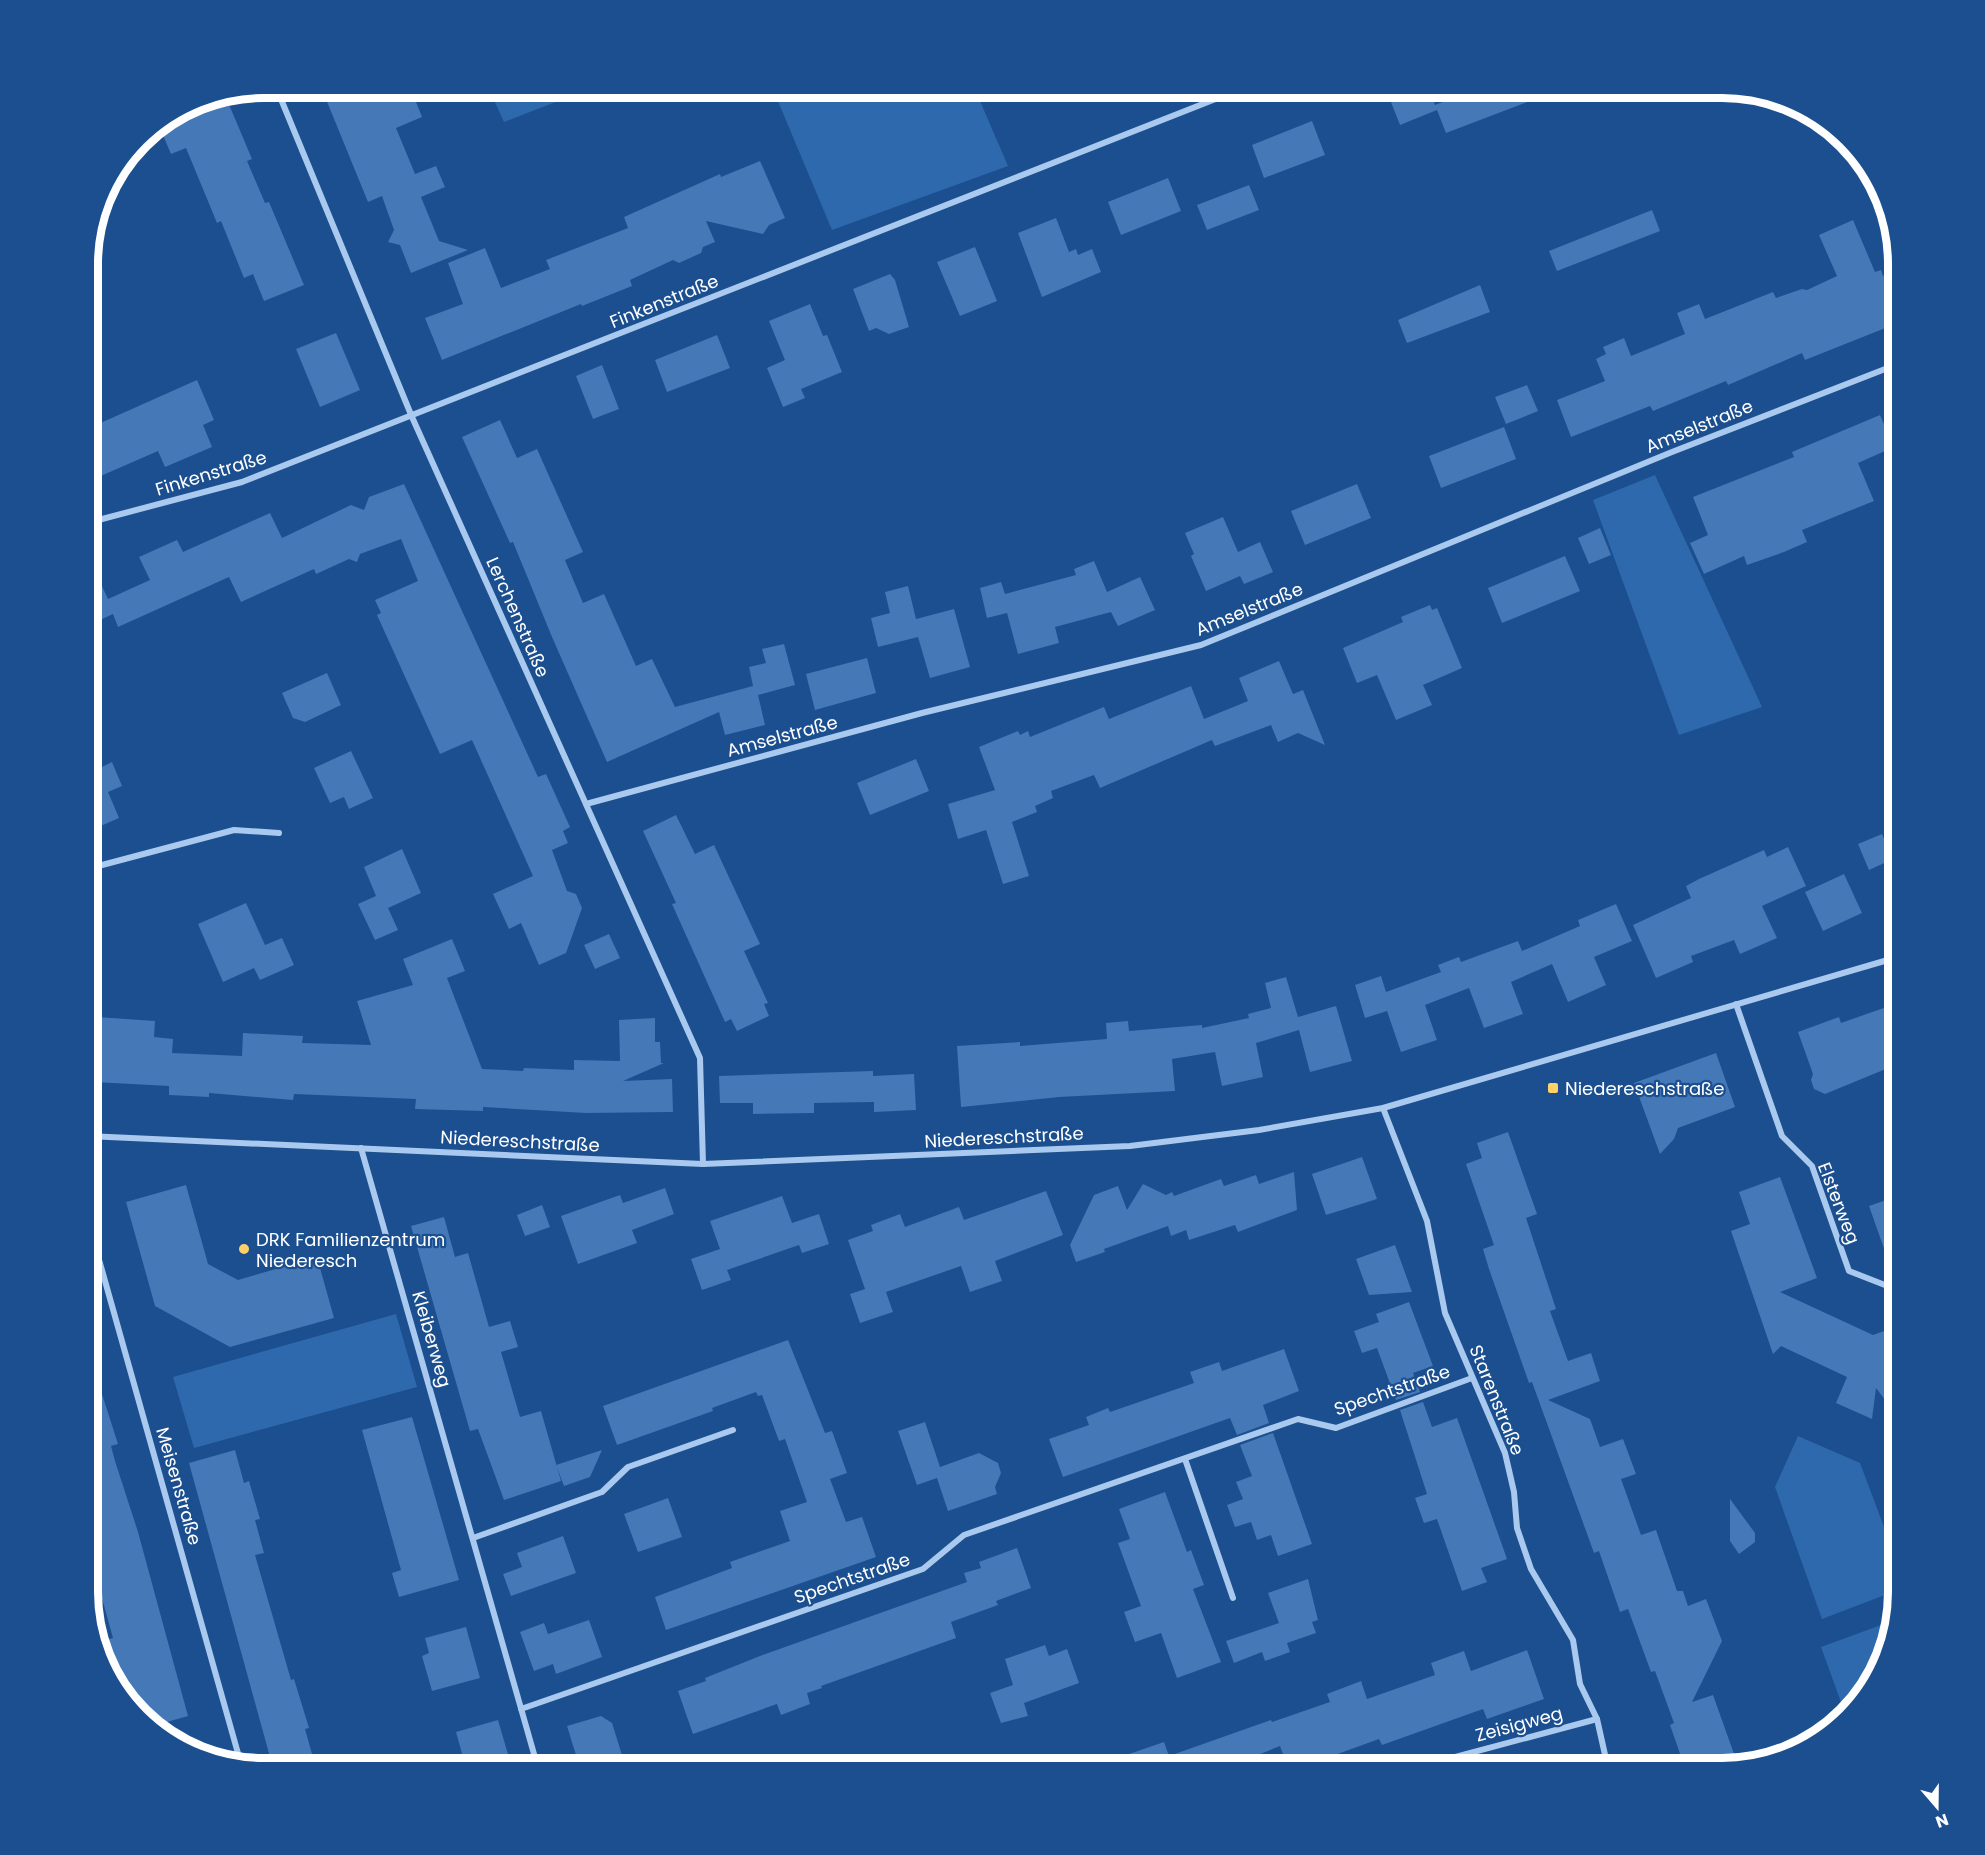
<svg xmlns="http://www.w3.org/2000/svg" width="1985" height="1855" viewBox="0 0 1985 1855" font-family="Poppins,sans-serif">
<style>
.green{fill:#2e69ad}
.building{fill:#4478b7}
.lines{fill:none;stroke-linecap:round;stroke-linejoin:round}
.street{stroke:#a9c9ee;stroke-width:6}
.poi-dot{fill:#ffd166;stroke:#1b4f8f;stroke-width:2}
.labels{text-anchor:middle;dominant-baseline:central;stroke-width:4.5;stroke-linejoin:round;paint-order:stroke}
.street-label{font-size:18px;fill:#fff;stroke:#1b4f8f}
.poi-label{font-size:18px;fill:#fff;stroke:#1b4f8f;text-anchor:start}
.rim{fill:none;stroke:#fff;stroke-width:8}
</style>
<rect width="100%" height="100%" fill="#1b4f8f"/>
<g class="green">
<polygon points="488,87 594,87 504,122"/>
<polygon points="772,87 974,87 1008,166 832,230"/>
<polygon points="1655,475 1762,707 1679,735 1593,500"/>
<polygon points="396,1314 417,1387 194,1448 173,1377"/>
<polygon points="1798,1436 1860,1463 1898,1564 1898,1590 1822,1619 1775,1487"/>
<polygon points="1892,1621 1884,1659 1846,1716 1821,1647"/>
</g>
<g class="building">
<polygon points="321,87 410,87 422,117 396,128 415,174 436,166 445,187 421,197 439,241 468,250 411,273 400,245 388,242 394,230 382,196 368,202"/>
<polygon points="1385,87 1428,87 1435,105 1480,87 1561,89 1446,133 1437,110 1400,125"/>
<polygon points="225,95 252,159 247,161 265,203 269,202 304,285 264,301 253,274 244,278 221,221 217,223 186,148 171,154 160,128 198,113 194,102 196,100"/>
<polygon points="1312,121 1325,155 1264,178 1252,145"/>
<polygon points="760,161 785,218 769,225 763,234 706,221 715,242 703,247 701,253 679,263 673,260 630,280 632,286 582,306 581,304 442,360 425,318 463,304 448,263 485,248 501,288 550,269 546,260 628,228 624,217 720,174 721,177"/>
<polygon points="1168,178 1181,211 1121,235 1108,202"/>
<polygon points="1249,185 1259,210 1207,230 1197,205"/>
<polygon points="1652,210 1660,231 1557,271 1549,251"/>
<polygon points="1056,218 1069,252 1076,249 1078,255 1092,249 1101,272 1042,297 1018,233"/>
<polygon points="1853,220 1875,272 1881,270 1883,276 1898,270 1898,323 1805,360 1802,353 1728,385 1726,381 1653,411 1650,406 1571,437 1557,400 1605,381 1596,359 1606,354 1603,347 1624,338 1631,356 1685,334 1677,313 1699,304 1705,319 1773,292 1776,298 1802,289 1807,290 1837,276 1819,235"/>
<polygon points="975,247 997,301 960,316 937,262"/>
<polygon points="890,274 895,280 909,327 889,334 876,328 869,331 853,289"/>
<polygon points="1480,285 1490,312 1407,343 1398,320"/>
<polygon points="810,304 823,336 827,335 842,372 801,389 805,398 783,407 767,368 785,360 769,321"/>
<polygon points="336,333 360,390 320,407 296,349"/>
<polygon points="717,335 730,368 667,392 655,360"/>
<polygon points="602,365 619,409 593,419 576,376"/>
<polygon points="197,380 214,420 203,425 212,447 165,467 158,451 87,482 87,429"/>
<polygon points="1527,385 1538,411 1506,424 1495,397"/>
<polygon points="1880,415 1894,447 1858,463 1874,501 1802,530 1807,542 1784,552 1747,565 1744,556 1704,574 1690,543 1708,535 1693,497 1794,457 1792,452"/>
<polygon points="500,420 517,458 537,449 583,552 565,560 583,603 604,594 636,666 652,659 675,707 753,686 749,667 766,663 762,649 784,644 795,685 758,695 765,725 725,735 719,712 607,762 552,637 513,542 510,543 462,437"/>
<polygon points="1504,427 1516,459 1441,488 1429,456"/>
<polygon points="404,484 538,777 546,774 570,827 563,831 568,843 552,850 567,891 576,894 582,908 566,953 539,965 521,923 509,929 493,894 533,876 472,740 440,754 377,615 381,613 375,600 418,581 401,539 360,554 357,562 349,559 316,574 314,569 241,602 229,577 118,627 113,614 87,626 87,554 108,599 150,580 139,557 177,540 183,552 270,513 282,538 351,505 364,510 369,497"/>
<polygon points="1357,484 1371,518 1305,545 1291,511"/>
<polygon points="1223,517 1238,552 1260,542 1273,572 1244,584 1240,576 1206,591 1191,556 1194,554 1185,533"/>
<polygon points="1600,528 1611,555 1589,564 1578,538"/>
<polygon points="1565,556 1580,591 1502,623 1488,588"/>
<polygon points="1094,561 1107,592 1140,577 1155,610 1118,626 1111,612 1055,627 1059,643 1018,654 1007,613 987,618 980,588 1001,582 1005,594 1076,575 1074,569"/>
<polygon points="908,586 916,619 954,609 970,667 930,678 918,637 878,647 871,618 890,613 885,592"/>
<polygon points="1430,605 1432,610 1437,608 1462,668 1423,685 1432,705 1396,720 1377,675 1357,683 1343,648 1403,622 1401,617"/>
<polygon points="867,658 876,693 815,710 806,674"/>
<polygon points="1279,661 1293,694 1303,690 1325,745 1298,733 1278,742 1271,725 1215,746 1212,740 1100,788 1094,775 1051,791 1053,798 1035,806 1037,812 1012,822 1029,876 1003,884 986,830 958,839 948,804 995,790 979,747 1018,731 1020,735 1028,731 1030,737 1104,707 1109,719 1191,686 1204,719 1248,701 1239,678"/>
<polygon points="327,673 341,705 305,722 293,718 282,693"/>
<polygon points="87,745 98,769 112,762 122,786 108,792 119,818 87,832"/>
<polygon points="351,751 373,798 349,809 344,797 330,803 314,768"/>
<polygon points="916,759 929,791 870,815 857,783"/>
<polygon points="676,815 695,854 714,845 760,944 744,951 768,1003 764,1004 769,1016 737,1031 731,1019 725,1022 672,904 676,903 643,831"/>
<polygon points="1882,834 1893,859 1869,870 1858,844"/>
<polygon points="1788,847 1806,886 1762,906 1777,938 1740,954 1734,940 1691,956 1693,962 1656,978 1633,925 1691,898 1686,886 1699,879 1764,850 1767,857"/>
<polygon points="402,849 421,893 388,908 398,930 375,940 358,904 376,896 364,867"/>
<polygon points="1844,874 1862,913 1823,931 1805,892"/>
<polygon points="246,903 265,945 282,938 294,965 260,980 254,968 223,982 198,924"/>
<polygon points="1616,904 1632,941 1594,957 1606,985 1568,1002 1552,964 1511,982 1523,1014 1484,1028 1469,988 1425,1005 1437,1040 1401,1052 1387,1011 1365,1018 1355,985 1381,976 1386,992 1441,972 1438,965 1459,957 1461,962 1518,941 1522,951 1580,926 1578,920"/>
<polygon points="609,934 620,958 595,969 584,945"/>
<polygon points="452,939 465,971 447,978 482,1069 523,1071 524,1068 574,1070 574,1060 620,1061 619,1020 655,1018 655,1042 660,1042 661,1063 664,1063 623,1081 672,1079 673,1112 586,1113 483,1107 483,1111 415,1109 416,1099 294,1094 293,1100 209,1093 209,1097 169,1095 169,1086 94,1082 97,1017 155,1021 154,1037 173,1039 172,1053 242,1056 243,1033 303,1036 302,1043 371,1045 357,1001 413,985 403,959"/>
<polygon points="1286,977 1298,1017 1336,1006 1352,1061 1310,1072 1299,1030 1256,1043 1263,1077 1222,1086 1215,1052 1172,1059 1175,1091 1059,1097 961,1107 957,1046 1020,1042 1020,1046 1107,1039 1106,1023 1128,1021 1129,1031 1202,1025 1202,1028 1249,1018 1248,1014 1271,1008 1265,983"/>
<polygon points="1898,1003 1898,1064 1825,1094 1814,1089 1811,1080 1813,1074 1798,1032 1839,1017 1841,1023"/>
<polygon points="1716,1053 1735,1107 1678,1128 1674,1139 1660,1154 1634,1083"/>
<polygon points="873,1071 873,1076 914,1074 916,1110 874,1112 874,1102 814,1103 814,1113 753,1114 753,1103 720,1103 719,1076"/>
<polygon points="1508,1132 1537,1214 1526,1218 1556,1309 1550,1311 1568,1361 1591,1353 1600,1381 1548,1400 1590,1419 1600,1447 1623,1439 1636,1474 1621,1479 1641,1535 1656,1530 1677,1591 1683,1591 1688,1606 1706,1599 1722,1641 1692,1702 1713,1695 1738,1765 1722,1768 1685,1768 1670,1725 1674,1723 1655,1671 1651,1672 1628,1609 1620,1612 1599,1551 1594,1553 1532,1382 1529,1383 1489,1269 1483,1249 1494,1245 1466,1164 1482,1158 1477,1143"/>
<polygon points="1362,1157 1377,1199 1326,1215 1312,1174"/>
<polygon points="1294,1172 1297,1210 1238,1232 1235,1225 1189,1240 1186,1230 1171,1236 1168,1226 1104,1249 1105,1252 1076,1262 1070,1245 1094,1195 1118,1186 1127,1210 1143,1184 1166,1195 1172,1192 1174,1196 1221,1179 1224,1186 1256,1175 1259,1184"/>
<polygon points="1780,1177 1817,1278 1780,1292 1873,1335 1898,1326 1898,1417 1876,1388 1872,1419 1836,1403 1847,1377 1781,1346 1773,1354 1731,1231 1750,1224 1739,1192"/>
<polygon points="186,1185 208,1264 238,1280 317,1257 334,1318 230,1347 155,1306 126,1202"/>
<polygon points="665,1188 674,1214 632,1230 637,1243 578,1264 561,1216 620,1195 623,1203"/>
<polygon points="1046,1191 1063,1235 995,1261 1002,1281 970,1292 961,1266 886,1292 893,1312 860,1323 850,1294 865,1289 848,1240 873,1231 871,1225 900,1214 905,1227 959,1207 964,1220"/>
<polygon points="782,1196 792,1223 819,1214 829,1244 802,1253 799,1245 727,1270 731,1280 702,1290 691,1259 720,1249 710,1221"/>
<polygon points="1898,1196 1898,1277 1894,1277 1869,1206"/>
<polygon points="542,1205 550,1227 525,1236 517,1215"/>
<polygon points="444,1217 455,1257 468,1253 489,1327 510,1321 518,1347 501,1352 520,1417 541,1411 561,1481 504,1500 478,1429 470,1431 411,1226"/>
<polygon points="1395,1245 1412,1292 1369,1295 1356,1259"/>
<polygon points="1409,1302 1433,1366 1413,1373 1420,1392 1396,1400 1377,1348 1362,1353 1354,1331 1379,1322 1376,1314"/>
<polygon points="788,1340 825,1433 832,1431 847,1473 830,1479 846,1522 862,1517 876,1557 666,1630 655,1597 732,1568 730,1562 790,1541 780,1511 807,1502 785,1439 779,1441 762,1395 758,1396 756,1392 712,1408 713,1411 617,1445 603,1406"/>
<polygon points="1284,1349 1299,1391 1263,1405 1269,1423 1237,1435 1230,1418 1063,1477 1049,1439 1089,1425 1086,1417 1108,1408 1110,1412 1194,1383 1190,1372 1219,1362 1222,1371"/>
<polygon points="92,1363 118,1444 111,1446 115,1461 138,1532 188,1716 153,1726 138,1716 133,1707 122,1671 110,1674 101,1641 113,1638 97,1580 87,1583 87,1364"/>
<polygon points="1423,1402 1432,1427 1457,1418 1507,1559 1481,1568 1487,1582 1462,1591 1437,1519 1424,1523 1415,1498 1427,1494 1400,1410"/>
<polygon points="412,1417 459,1580 399,1597 392,1573 401,1570 362,1430"/>
<polygon points="925,1422 940,1467 979,1453 998,1463 1001,1473 995,1487 997,1494 948,1511 937,1478 917,1485 898,1431"/>
<polygon points="1273,1433 1312,1544 1278,1556 1271,1535 1257,1540 1251,1522 1235,1527 1227,1505 1243,1499 1236,1482 1252,1476 1240,1445"/>
<polygon points="235,1450 244,1483 249,1481 260,1519 255,1520 264,1553 255,1555 291,1680 294,1679 309,1728 305,1729 316,1768 273,1768 189,1463"/>
<polygon points="602,1450 590,1477 564,1486 556,1465"/>
<polygon points="1165,1492 1187,1552 1191,1550 1204,1585 1193,1589 1221,1662 1177,1678 1161,1633 1135,1642 1124,1612 1141,1606 1118,1543 1130,1539 1119,1509"/>
<polygon points="668,1498 682,1537 638,1552 624,1514"/>
<polygon points="1730,1499 1755,1533 1755,1542 1739,1554 1730,1541"/>
<polygon points="563,1536 576,1573 511,1596 503,1574 522,1567 517,1553"/>
<polygon points="1017,1548 1031,1588 996,1601 998,1605 951,1622 956,1638 821,1686 822,1688 807,1693 810,1704 781,1715 777,1704 693,1734 678,1691 706,1681 705,1678 760,1656 967,1582 964,1573 981,1568 979,1562"/>
<polygon points="1308,1579 1318,1620 1312,1622 1316,1633 1287,1643 1290,1652 1265,1661 1262,1652 1234,1663 1226,1641 1279,1623 1268,1593"/>
<polygon points="589,1620 602,1657 556,1674 553,1664 534,1671 520,1632 544,1623 548,1634"/>
<polygon points="466,1627 480,1678 432,1691 422,1656 429,1653 425,1638"/>
<polygon points="1045,1645 1049,1656 1067,1649 1079,1683 1024,1703 1028,1716 1001,1723 990,1693 1013,1685 1005,1659"/>
<polygon points="1527,1650 1544,1699 1487,1719 1483,1709 1382,1745 1379,1739 1299,1768 1288,1768 1280,1746 1226,1768 1100,1768 1100,1764 1164,1742 1169,1756 1271,1720 1272,1722 1330,1702 1327,1694 1361,1681 1367,1699 1435,1675 1431,1663 1464,1651 1471,1671"/>
<polygon points="601,1716 612,1723 626,1768 580,1768 567,1726"/>
<polygon points="498,1720 512,1768 466,1768 456,1732"/>
</g>
<g class="lines">
<g class="street">
<polyline points="276,87 412,417 700,1058 703,1164"/>
<polyline points="87,523 242,482 1246,87"/>
<polyline points="586,804 922,713 1201,645 1672,452 1898,364"/>
<polyline points="87,869 234,830 279,833"/>
<polyline points="1736,1004 1782,1136 1812,1166 1849,1271 1890,1287 1898,1284"/>
<polyline points="1383,1108 1427,1221 1445,1313 1505,1453 1514,1492 1517,1528 1531,1569 1573,1640 1580,1684 1597,1719 1608,1768"/>
<polyline points="87,1136 703,1164 1130,1146 1259,1130 1383,1108 1898,957"/>
<polyline points="361,1148 538,1768"/>
<polyline points="87,1217 241,1764"/>
<polyline points="1185,1459 1233,1598"/>
<polyline points="473,1538 602,1492 628,1467 733,1430"/>
<polyline points="521,1709 923,1569 964,1535 1298,1419 1336,1428 1472,1378"/>
<polyline points="1414,1768 1597,1719"/>
</g>
</g>
<g class="poi-dot">
<rect x="1547" y="1082" width="12" height="12" rx="3"/>
<circle cx="244" cy="1249" r="6"/>
</g>
<g class="labels">
<g class="street-label">
<text transform="translate(664 301) rotate(-22)">Finkenstraße</text>
<text transform="translate(1699 426) rotate(-22)">Amselstraße</text>
<text transform="translate(211 473) rotate(-17)">Finkenstraße</text>
<text transform="translate(1249 609) rotate(-22)">Amselstraße</text>
<text transform="translate(518 617) rotate(66)">Lerchenstraße</text>
<text transform="translate(782 736) rotate(-15)">Amselstraße</text>
<text transform="translate(1004 1137) rotate(-3)">Niedereschstraße</text>
<text transform="translate(520 1141) rotate(3)">Niedereschstraße</text>
<text transform="translate(1839 1203) rotate(69)">Elsterweg</text>
<text transform="translate(432 1339) rotate(74)">Kleiberweg</text>
<text transform="translate(1392 1390) rotate(-19)">Spechtstraße</text>
<text transform="translate(1497 1400) rotate(68)">Starenstraße</text>
<text transform="translate(179 1486) rotate(74)">Meisenstraße</text>
<text transform="translate(852 1578) rotate(-19)">Spechtstraße</text>
<text transform="translate(1519 1724) rotate(-15)">Zeisigweg</text>
</g>
<g class="poi-label">
<text x="1565" y="1088">Niedereschstraße</text>
<text x="256" y="1239">DRK Familienzentrum<tspan x="256" dy="21">Niederesch</tspan></text>
</g>
</g>
<path d="M0 0H1985V1855H0ZM264 98H1722A166 166 0 0 1 1888 264V1592A166 166 0 0 1 1722 1758H264A166 166 0 0 1 98 1592V264A166 166 0 0 1 264 98Z" fill="#1b4f8f" fill-rule="evenodd"/>
<path class="rim" d="M264 98H1722A166 166 0 0 1 1888 264V1592A166 166 0 0 1 1722 1758H264A166 166 0 0 1 98 1592V264A166 166 0 0 1 264 98Z"/>
<g transform="translate(1937 1807) rotate(160)" stroke="#1b4f8f" stroke-width="4.5" paint-order="stroke">
<path d="M0-4.5L10 22L0 15L-10 22Z" fill="#ffffff"/>
<text y="-9" font-size="16" font-weight="bold" text-anchor="middle" fill="#ffffff">N</text>
</g>
</svg>
